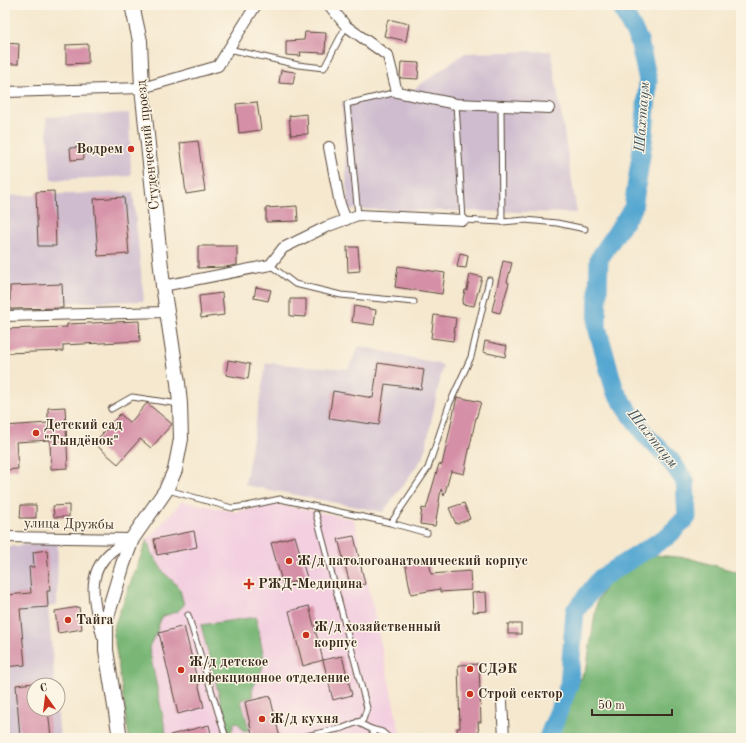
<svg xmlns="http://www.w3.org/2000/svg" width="746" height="743" viewBox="0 0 746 743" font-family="'Old Standard TT',serif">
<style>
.built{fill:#f3cfe0}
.industrial{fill:#cfbdcf}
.forest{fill:#7ab777;stroke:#5a704a}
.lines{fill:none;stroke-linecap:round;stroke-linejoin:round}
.river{stroke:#57a7d1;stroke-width:19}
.building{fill:#d590a7}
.lane-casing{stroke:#574639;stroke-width:7}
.street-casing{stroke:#574639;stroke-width:12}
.secondary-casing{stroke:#574639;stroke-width:16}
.lane{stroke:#fff;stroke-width:5}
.street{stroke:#fff;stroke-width:10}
.secondary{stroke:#fff;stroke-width:14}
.poi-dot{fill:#c8321e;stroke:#fcf5e5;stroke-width:1.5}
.labels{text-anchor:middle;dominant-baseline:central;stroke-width:3;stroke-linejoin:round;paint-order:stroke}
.street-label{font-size:14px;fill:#3b2a1e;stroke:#fcf5e5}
.poi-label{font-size:14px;font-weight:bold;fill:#3b2a1e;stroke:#fcf5e5;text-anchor:start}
.water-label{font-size:15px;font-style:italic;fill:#45565d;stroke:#fcf5e5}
</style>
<rect width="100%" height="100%" fill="#fcf5e5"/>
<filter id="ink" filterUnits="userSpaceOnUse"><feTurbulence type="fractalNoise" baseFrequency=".025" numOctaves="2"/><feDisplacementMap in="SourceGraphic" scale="8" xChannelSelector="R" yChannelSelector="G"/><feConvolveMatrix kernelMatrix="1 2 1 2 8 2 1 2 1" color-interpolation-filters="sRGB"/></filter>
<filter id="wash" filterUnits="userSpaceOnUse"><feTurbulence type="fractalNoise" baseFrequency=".012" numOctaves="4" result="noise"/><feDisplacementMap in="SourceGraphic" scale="16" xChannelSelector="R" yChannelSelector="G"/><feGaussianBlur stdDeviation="0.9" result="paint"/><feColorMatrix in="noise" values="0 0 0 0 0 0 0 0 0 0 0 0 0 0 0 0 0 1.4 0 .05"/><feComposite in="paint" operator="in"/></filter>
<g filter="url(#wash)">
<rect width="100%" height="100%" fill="#f5e8cf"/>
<polygon class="built" points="182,501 235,512 277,504 354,519 401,738 129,738 113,629 147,540"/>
<g class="industrial">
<polygon points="551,51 577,213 348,209 342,103 414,89 465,53"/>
<polygon points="129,113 131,176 51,180 46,117"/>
<polygon points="133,192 144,301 5,303 5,196"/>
<polygon points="359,346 443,365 424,456 383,512 245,485 266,363 348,369"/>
<polygon points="58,542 57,605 48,607 55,685 34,685 34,709 57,709 60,738 5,738 5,547"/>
</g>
<g class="forest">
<path d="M147,540l5,14 13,20 8,7 7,9 4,15 -7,7 -14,4c-5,8 -4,10 -7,18 -2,5 -5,7 -7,14l18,90h-38l-16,-109z"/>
<polygon points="654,555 688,558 741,573 741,738 552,738 587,666 597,601 610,580 629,567"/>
<path d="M256,617l8,42 -2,11 -6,9 -4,12 1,6 -12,3 8,30 -5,1 -5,-7 -4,-2c-3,4 -1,8 -6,12l-28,-109z"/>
</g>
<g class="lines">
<polyline class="river" points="548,738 569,685 575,611 601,578 668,536 687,517 685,481 668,457 645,435 615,391 597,327 599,259 633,208 644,135 648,80 639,41 620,5"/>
</g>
<g id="blocks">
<g class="building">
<polygon points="388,19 409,24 406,41 384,36"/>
<polygon points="305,32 326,33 325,53 300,52 301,56 286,55 286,41 304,40"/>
<polygon points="5,43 19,44 18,64 5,64"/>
<polygon points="88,44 88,63 66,64 66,45"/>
<polygon points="401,62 419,63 418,79 400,78"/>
<polygon points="281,70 295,72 293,84 279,83"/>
<polygon points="257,102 261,130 239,133 236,104"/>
<polygon points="307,114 308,134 291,135 289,116"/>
<polygon points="198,141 205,191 186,194 180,143"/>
<polygon points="83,147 84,159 71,160 70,148"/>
<polygon points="54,191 56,246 38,246 36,192"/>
<polygon points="124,197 129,254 98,256 94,199"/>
<polygon points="297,206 298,221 266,222 266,208"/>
<polygon points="198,246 237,246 237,265 225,267 198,268"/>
<polygon points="347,247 358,247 360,271 348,272"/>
<polygon points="460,253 468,255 466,268 457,267"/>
<polygon points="503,261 512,263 507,282 509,283 500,313 492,311"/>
<polygon points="398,266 445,273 442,294 395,287"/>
<polygon points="470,274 482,277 474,306 462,304 465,290 467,290"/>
<polygon points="62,284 63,308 10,309 10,286"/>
<polygon points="256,287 271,290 268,301 254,298"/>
<polygon points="222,293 224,315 201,318 199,296"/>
<polygon points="290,299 306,299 306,317 290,316"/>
<polygon points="354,306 376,310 374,325 352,322"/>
<polygon points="434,315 456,318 453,341 431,338"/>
<polygon points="139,321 140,341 63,345 63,351 5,353 5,329 67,327 67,324"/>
<polygon points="485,341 507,346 505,357 483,352"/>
<polygon points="228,360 250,364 248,379 226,375"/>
<polygon points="378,363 424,370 421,389 385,384 379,425 329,418 333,391 373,398"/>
<polygon points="457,397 481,402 475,422 464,474 451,471 444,496 441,489 435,526 420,524 422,508 426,509 439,464 442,465"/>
<polygon points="147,403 172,424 151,448 140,439 118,464 94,443 120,414 130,423"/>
<polygon points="65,407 68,468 51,469 50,440 16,442 18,469 5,470 5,426 48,423 48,408"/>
<polygon points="464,503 470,519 456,524 449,508"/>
<polygon points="21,505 36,505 36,518 20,518"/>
<polygon points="69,505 69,517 54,517 53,506"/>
<polygon points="194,531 197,547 157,555 154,539"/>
<polygon points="295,536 307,578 283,585 271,543"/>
<polygon points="354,536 365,584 351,588 338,539"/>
<polygon points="47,550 50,591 47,591 48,607 20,609 25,665 5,667 5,595 31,593 29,567 34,567 33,552"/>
<polygon points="429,559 431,574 470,571 471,590 440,592 440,589 411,594 405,562"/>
<polygon points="486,592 487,611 473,612 472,593"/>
<polygon points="309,606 323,660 303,666 289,611"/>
<polygon points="79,607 82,629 58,633 55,611"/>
<rect x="508" y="624" width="13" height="10"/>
<polygon points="184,626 204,707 178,714 159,633"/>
<polygon points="342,656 352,695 333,700 323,660"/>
<polygon points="479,664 481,722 478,722 479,738 458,738 457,728 460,728 458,665"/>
<polygon points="34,683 34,709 48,709 51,738 20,738 16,685"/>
<polygon points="270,696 280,738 253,738 245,702"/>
<polygon points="209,725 212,738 170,738 170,735"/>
</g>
</g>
</g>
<g filter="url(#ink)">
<use href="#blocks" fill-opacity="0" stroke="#574639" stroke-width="1"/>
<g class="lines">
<g class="lane-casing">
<g id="lane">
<polyline points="229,49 298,65 324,68 346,26"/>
<polyline points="456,104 463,220 502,222 525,220 557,223 585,229"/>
<polyline points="501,107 502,222"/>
<polyline points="358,215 347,104 397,92"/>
<polyline points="270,265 295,284 341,295 414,302"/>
<polyline points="111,409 132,397 179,404"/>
<polyline points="168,490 232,508 247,506 280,499 391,523 428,468 449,405 471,357 489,280"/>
<polyline points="391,523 427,533"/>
<polyline points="188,615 226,738"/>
<polyline points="357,722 371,729"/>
<polyline points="297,738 343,728 363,720 367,708 316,514"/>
<polyline points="375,738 371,729 382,732 389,738"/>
</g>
</g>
<g class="street-casing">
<g id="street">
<polyline points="329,5 346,26 388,56 397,92 456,104 549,108"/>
<polyline points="5,92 142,88 218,66 256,5"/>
<polyline points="329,147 340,204 346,220"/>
<polyline points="163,286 270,265 283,248 326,227 358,215 463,220"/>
<polyline points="5,316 167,312"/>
<polyline points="5,537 130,539"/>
<path d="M102,635c-8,-33 -19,-64 14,-87 5,-3 11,-6 16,-9"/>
<polyline points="502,702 504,738"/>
</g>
</g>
<g class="secondary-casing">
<polyline id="secondary" points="120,738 106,650 106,620 123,564 132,539 166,490 175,470 181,439 180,404 178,383 163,286 142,88 140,41 132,5"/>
</g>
<use href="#lane" class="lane"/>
<use href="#street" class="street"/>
<use href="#secondary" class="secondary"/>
</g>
</g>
<g class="poi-dot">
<circle cx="131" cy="149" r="4"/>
<circle cx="36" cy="433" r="4"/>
<circle cx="289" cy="561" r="4"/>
<path d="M247 578h4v4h4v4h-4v4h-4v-4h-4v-4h4z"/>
<circle cx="68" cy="620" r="4"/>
<circle cx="306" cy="635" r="4"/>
<circle cx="470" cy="669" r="4"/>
<circle cx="181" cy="670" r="4"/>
<circle cx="470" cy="694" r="4"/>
<circle cx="262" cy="719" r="4"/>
</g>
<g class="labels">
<g class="street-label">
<text transform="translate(148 145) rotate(-96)">Студенческий проезд</text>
<text transform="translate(69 524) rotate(1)">улица Дружбы</text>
</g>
<g class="poi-label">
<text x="123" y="149" text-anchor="end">Водрем</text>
<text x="44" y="425">Детский сад<tspan x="44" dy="16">"Тындёнок"</tspan></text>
<text x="297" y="561">Ж/д патологоанатомический корпус</text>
<text x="258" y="584">РЖД-Медицина</text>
<text x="76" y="620">Тайга</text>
<text x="314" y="627">Ж/д хозяйственный<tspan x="314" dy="16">корпус</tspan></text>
<text x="189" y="662">Ж/д детское<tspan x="189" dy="16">инфекционное отделение</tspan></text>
<text x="478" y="669">СДЭК</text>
<text x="478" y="694">Строй сектор</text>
<text x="270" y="719">Ж/д кухня</text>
</g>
<g class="water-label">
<text transform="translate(643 117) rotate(-86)">Шахтаум</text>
<text transform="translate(652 439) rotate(51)">Шахтаум</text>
</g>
</g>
<rect width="746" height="743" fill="none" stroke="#fcf5e5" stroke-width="20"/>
<g transform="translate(46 697) rotate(346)"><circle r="19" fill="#fcf5e5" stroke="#afa495"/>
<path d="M0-3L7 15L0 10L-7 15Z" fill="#c8321e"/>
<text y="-6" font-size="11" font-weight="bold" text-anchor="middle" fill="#3b2a1e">С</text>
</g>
<path d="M592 709v6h80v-6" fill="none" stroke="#3b2a1e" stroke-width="2"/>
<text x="598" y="709" font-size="12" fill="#3b2a1e" stroke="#fcf5e5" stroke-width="3" paint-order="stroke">50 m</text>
</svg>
